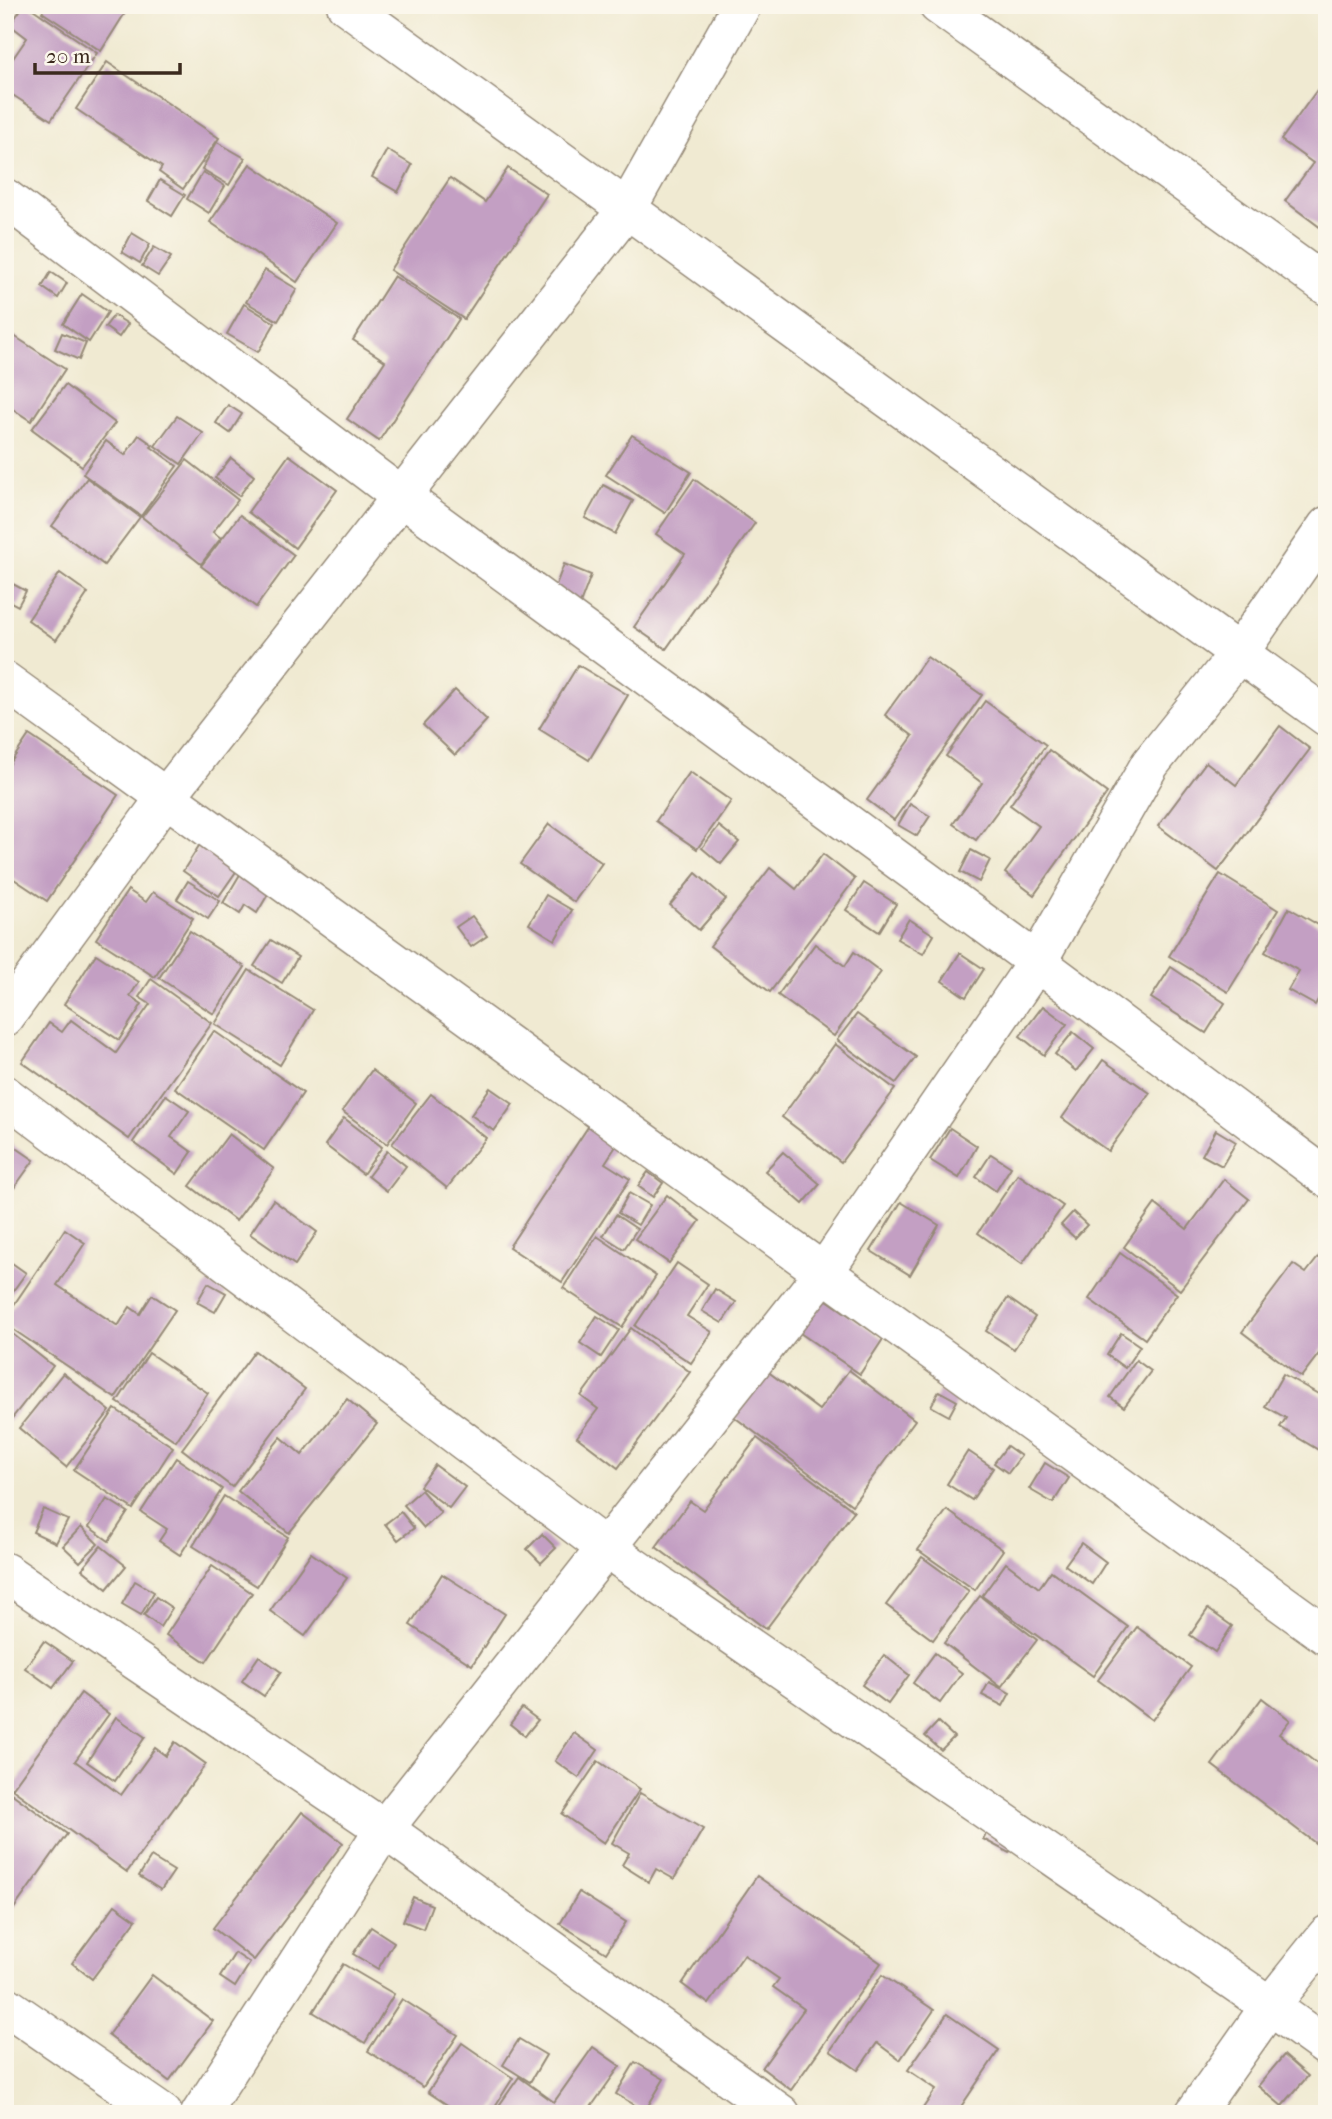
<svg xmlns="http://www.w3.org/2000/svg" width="1332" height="2119" viewBox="0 0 1332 2119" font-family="'IM FELL French Canon',serif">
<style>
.building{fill:#c39fc3}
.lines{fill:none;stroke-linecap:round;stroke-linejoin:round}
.minor-casing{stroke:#968a78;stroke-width:41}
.minor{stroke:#fff;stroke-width:38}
</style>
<rect width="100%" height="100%" fill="#fbf7ec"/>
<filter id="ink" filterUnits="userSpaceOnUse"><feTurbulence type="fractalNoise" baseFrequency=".0143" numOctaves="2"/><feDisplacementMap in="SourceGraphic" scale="14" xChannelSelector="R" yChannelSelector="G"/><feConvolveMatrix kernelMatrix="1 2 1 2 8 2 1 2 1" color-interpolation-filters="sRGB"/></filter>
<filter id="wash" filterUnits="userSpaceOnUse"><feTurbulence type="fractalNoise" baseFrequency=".00686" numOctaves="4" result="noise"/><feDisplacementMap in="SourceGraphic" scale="28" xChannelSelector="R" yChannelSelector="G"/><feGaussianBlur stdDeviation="1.57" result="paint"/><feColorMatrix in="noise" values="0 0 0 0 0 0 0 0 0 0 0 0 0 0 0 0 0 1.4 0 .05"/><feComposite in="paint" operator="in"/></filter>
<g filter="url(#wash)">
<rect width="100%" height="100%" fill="#f0ead2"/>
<g id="blocks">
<g class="building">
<polygon points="24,5 27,5 97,53 51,120 5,90 5,70 27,38 10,25"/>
<polygon points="47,5 130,5 101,51 42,12"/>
<polygon points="107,62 219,138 183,189 159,172 162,167 76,109"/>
<polygon points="1327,76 1327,220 1321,228 1285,201 1313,163 1281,140"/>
<polygon points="217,142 245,158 229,185 202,169"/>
<polygon points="387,150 412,165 398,192 372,177"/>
<polygon points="250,164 337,223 297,282 210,222"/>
<polygon points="508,168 547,194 464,319 390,270 450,178 485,202"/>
<polygon points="203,172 225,186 209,213 187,199"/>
<polygon points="160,180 185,195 172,216 148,201"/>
<polygon points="132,233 150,244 140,263 122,252"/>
<polygon points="154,247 171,257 158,276 142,266"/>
<polygon points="265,270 297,289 278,321 246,302"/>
<polygon points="51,272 67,283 58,298 42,287"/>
<polygon points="394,276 459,319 379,441 347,419 385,361 353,340"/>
<polygon points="82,294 108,312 89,342 63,324"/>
<polygon points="244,304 275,323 258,352 227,334"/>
<polygon points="114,315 128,324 119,337 105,327"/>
<polygon points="62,333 86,343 79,360 55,349"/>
<polygon points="11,334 65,369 31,421 5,404 5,343"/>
<polygon points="65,385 115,423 82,466 32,429"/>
<polygon points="228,405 242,414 230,433 216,423"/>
<polygon points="177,416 203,433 181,464 155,446"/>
<polygon points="139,435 153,445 151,447 177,466 141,516 83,474 106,441 125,455"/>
<polygon points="632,435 691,472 665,513 606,475"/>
<polygon points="289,455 337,490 295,548 248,512"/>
<polygon points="231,458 254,476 239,496 215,478"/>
<polygon points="187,460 238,500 213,532 221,538 201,564 142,517"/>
<polygon points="87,478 140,517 104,565 52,526"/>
<polygon points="694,479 755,523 666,649 634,627 685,554 656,534"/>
<polygon points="603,485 633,501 615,534 585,518"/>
<polygon points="240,515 294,555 256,607 201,566"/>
<polygon points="564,564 591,575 580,604 553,593"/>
<polygon points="60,573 88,593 56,640 28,620"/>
<polygon points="11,583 26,591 18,606 5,599 5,594"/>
<polygon points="927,657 982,695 894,820 867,800 913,736 885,715"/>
<polygon points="578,665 628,695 589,760 539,729"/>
<polygon points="455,690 487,720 455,755 423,725"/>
<polygon points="985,701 1046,745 976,840 953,824 982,783 946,756"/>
<polygon points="1280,726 1310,749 1218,871 1158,826 1206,762 1236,785"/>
<polygon points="29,735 118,795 47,901 5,873 5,771"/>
<polygon points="1049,750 1107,793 1034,895 1005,873 1039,826 1010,805"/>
<polygon points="690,772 731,801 697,849 656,821"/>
<polygon points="910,804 930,816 917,836 898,825"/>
<polygon points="549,824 602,863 574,902 520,864"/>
<polygon points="719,826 739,842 721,864 702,848"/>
<polygon points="204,838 242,863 219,896 183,871"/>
<polygon points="971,850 990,860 979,882 960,872"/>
<polygon points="823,854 855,879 770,992 710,946 770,868 796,889"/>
<polygon points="245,866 274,884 257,913 245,905 240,914 223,903"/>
<polygon points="696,873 726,899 699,930 670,905"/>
<polygon points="1220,874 1278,910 1228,992 1169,956"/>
<polygon points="188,881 220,901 208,919 177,899"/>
<polygon points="864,883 896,904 879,932 846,910"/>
<polygon points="128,890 146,902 153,892 193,918 155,977 96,939"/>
<polygon points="546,895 572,910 555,940 529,924"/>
<polygon points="1289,908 1327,930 1327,984 1315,1005 1288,990 1299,971 1265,952"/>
<polygon points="472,916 487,936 471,947 456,927"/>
<polygon points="909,919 934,935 923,954 897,939"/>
<polygon points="190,931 245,967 214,1014 159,978"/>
<polygon points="271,940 298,957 282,983 254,966"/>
<polygon points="815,944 845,966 854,952 881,972 834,1036 778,995"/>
<polygon points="960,953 984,969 966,997 942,981"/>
<polygon points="96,954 139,982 130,996 142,1004 119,1040 64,1004"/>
<polygon points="1171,967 1225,1003 1206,1033 1151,998"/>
<polygon points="249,970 313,1010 280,1065 215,1024"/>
<polygon points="151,979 212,1023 129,1139 22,1062 49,1023 62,1032 71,1020 116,1053 150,1004 139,997"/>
<polygon points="1043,1006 1067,1024 1044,1055 1020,1036"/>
<polygon points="857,1014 916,1057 896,1083 837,1040"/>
<polygon points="214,1031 303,1093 264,1150 175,1088"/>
<polygon points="1073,1032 1094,1049 1076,1071 1055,1054"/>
<polygon points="835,1044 895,1089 841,1162 782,1117"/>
<polygon points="1103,1060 1150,1093 1108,1151 1062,1118"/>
<polygon points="372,1070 416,1103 387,1144 342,1111"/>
<polygon points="490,1088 513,1104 494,1131 471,1115"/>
<polygon points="431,1094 486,1138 447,1188 392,1144"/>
<polygon points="166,1095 189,1111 171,1137 192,1152 177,1174 133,1142"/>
<polygon points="344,1118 382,1147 363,1174 325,1145"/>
<polygon points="590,1124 618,1143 605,1163 630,1179 562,1282 509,1247"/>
<polygon points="950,1128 977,1146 959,1178 930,1160"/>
<polygon points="1216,1130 1236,1142 1222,1166 1202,1155"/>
<polygon points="229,1134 274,1169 236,1221 190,1186"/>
<polygon points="5,1140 34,1160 14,1188 5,1182"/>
<polygon points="387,1151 406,1166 387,1191 368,1176"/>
<polygon points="783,1152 820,1184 803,1204 765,1171"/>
<polygon points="991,1154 1011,1167 996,1191 976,1177"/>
<polygon points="648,1172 663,1183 653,1197 638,1186"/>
<polygon points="1018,1174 1063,1206 1022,1264 978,1233"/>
<polygon points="1224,1179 1249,1199 1180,1290 1124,1247 1155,1204 1187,1229"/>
<polygon points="629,1193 650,1205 638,1225 618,1213"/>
<polygon points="667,1195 700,1221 669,1263 635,1239"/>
<polygon points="273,1200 317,1232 295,1265 250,1234"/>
<polygon points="901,1202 939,1225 910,1275 871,1251"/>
<polygon points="1073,1212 1087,1225 1075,1238 1061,1225"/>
<polygon points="616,1215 637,1229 624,1249 603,1236"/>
<polygon points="65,1229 85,1243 57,1285 118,1326 130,1307 140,1314 152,1295 175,1310 115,1398 5,1324 5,1318"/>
<polygon points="597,1236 656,1276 622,1327 563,1288"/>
<polygon points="1327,1246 1327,1343 1301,1377 1242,1332 1293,1264 1306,1273"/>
<polygon points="1120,1253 1177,1294 1145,1339 1089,1299"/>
<polygon points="5,1258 26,1273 5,1302"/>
<polygon points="677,1263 708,1284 687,1316 712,1332 691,1363 635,1326"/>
<polygon points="208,1283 226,1293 215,1312 197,1302"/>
<polygon points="715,1289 736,1302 722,1323 702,1311"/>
<polygon points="824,1298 883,1339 860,1374 800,1333"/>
<polygon points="1008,1298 1035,1317 1014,1349 986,1331"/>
<polygon points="597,1316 619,1330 601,1357 580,1343"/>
<polygon points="631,1328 690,1372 618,1468 577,1437 598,1409 581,1396"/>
<polygon points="10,1332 53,1366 5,1427 5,1338"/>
<polygon points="1121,1333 1140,1346 1125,1368 1107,1355"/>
<polygon points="255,1351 305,1389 232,1487 182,1449"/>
<polygon points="149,1353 208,1393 176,1441 117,1402"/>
<polygon points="1136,1360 1151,1371 1124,1407 1110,1397"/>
<polygon points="849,1370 915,1420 852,1505 733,1416 767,1371 819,1410"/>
<polygon points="63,1373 110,1411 66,1467 19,1428"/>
<polygon points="1283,1374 1327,1399 1327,1443 1322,1452 1280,1427 1286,1418 1265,1406"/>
<polygon points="939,1391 957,1401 949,1416 931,1406"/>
<polygon points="347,1399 377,1424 289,1533 238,1491 281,1437 302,1455"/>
<polygon points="115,1409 173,1447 133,1509 74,1470"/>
<polygon points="757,1438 854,1511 766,1629 656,1547 690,1501 703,1510"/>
<polygon points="1007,1446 1021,1456 1008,1473 994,1463"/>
<polygon points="968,1451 993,1468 972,1500 947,1484"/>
<polygon points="176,1458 222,1489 180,1555 159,1541 167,1529 141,1512"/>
<polygon points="1045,1463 1069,1478 1053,1503 1029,1489"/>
<polygon points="435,1465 465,1487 449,1508 420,1486"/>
<polygon points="421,1490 441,1513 424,1528 404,1505"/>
<polygon points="224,1496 288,1537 257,1586 193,1546"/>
<polygon points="107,1499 128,1512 109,1541 89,1527"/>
<polygon points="43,1509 68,1520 56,1543 33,1532"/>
<polygon points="947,1510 1003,1550 975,1590 918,1550"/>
<polygon points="401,1512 414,1528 398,1540 385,1524"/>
<polygon points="81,1527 98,1544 80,1562 63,1546"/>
<polygon points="542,1534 556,1548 541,1563 527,1549"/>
<polygon points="1081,1543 1106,1562 1092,1584 1065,1565"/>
<polygon points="101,1546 126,1566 107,1589 82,1569"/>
<polygon points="311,1553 347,1578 305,1636 270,1611"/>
<polygon points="922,1557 969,1591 933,1640 886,1605"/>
<polygon points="1006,1563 1039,1588 1051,1571 1128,1627 1093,1676 982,1596"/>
<polygon points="212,1566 252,1593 206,1662 166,1635"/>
<polygon points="442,1574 505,1614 472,1665 410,1625"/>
<polygon points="135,1581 154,1592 141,1615 122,1604"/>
<polygon points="980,1596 1037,1640 1001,1687 944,1643"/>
<polygon points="156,1597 172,1608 160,1627 144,1615"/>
<polygon points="1208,1609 1232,1626 1215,1652 1190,1635"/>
<polygon points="1137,1627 1191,1667 1152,1720 1098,1680"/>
<polygon points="44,1641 73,1661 53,1688 25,1668"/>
<polygon points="935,1653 962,1673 940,1703 913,1683"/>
<polygon points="884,1655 909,1675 888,1704 862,1685"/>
<polygon points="259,1656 281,1672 264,1696 242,1681"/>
<polygon points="989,1682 1010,1693 1003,1706 982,1695"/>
<polygon points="81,1693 109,1714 75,1761 121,1795 155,1748 166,1756 175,1742 206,1764 127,1872 12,1789"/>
<polygon points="1262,1698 1290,1720 1279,1734 1320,1766 1327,1758 1327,1852 1212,1765"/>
<polygon points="522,1708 538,1720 525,1736 510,1724"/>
<polygon points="116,1717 145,1737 115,1781 87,1762"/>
<polygon points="938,1722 954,1737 941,1750 925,1736"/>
<polygon points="574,1733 598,1750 579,1778 555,1761"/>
<polygon points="598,1761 640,1789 604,1843 562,1814"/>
<polygon points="11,1793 67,1834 5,1921 5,1800"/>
<polygon points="640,1793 703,1829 674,1879 656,1869 649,1882 622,1865 629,1853 612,1843"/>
<polygon points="302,1812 343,1843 254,1960 213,1928"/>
<polygon points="990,1826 1016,1840 1009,1853 983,1839"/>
<polygon points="151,1857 174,1871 161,1890 139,1876"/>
<polygon points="757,1876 881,1963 791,2090 762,2068 804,2009 773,1987 779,1979 744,1955 709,2004 682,1984"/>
<polygon points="579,1892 626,1922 606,1953 560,1924"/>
<polygon points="413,1897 432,1905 423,1929 403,1921"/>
<polygon points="115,1905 136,1920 92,1979 72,1963"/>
<polygon points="371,1927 394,1942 378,1969 353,1954"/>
<polygon points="235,1953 250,1963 235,1987 220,1977"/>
<polygon points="343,1964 394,1994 365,2043 313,2012"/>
<polygon points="152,1975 213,2021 169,2081 108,2035"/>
<polygon points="882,1975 934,2010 900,2060 877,2043 858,2070 830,2051"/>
<polygon points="402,1999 458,2035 423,2087 368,2051"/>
<polygon points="947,2014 999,2050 956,2114 919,2114 936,2089 908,2070"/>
<polygon points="519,2039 546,2055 530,2082 503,2065"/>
<polygon points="462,2043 513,2078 490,2114 461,2114 428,2092"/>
<polygon points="593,2047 620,2066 586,2114 493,2114 519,2077 554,2102"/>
<polygon points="1284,2055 1308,2076 1282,2106 1258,2086"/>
<polygon points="635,2062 664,2079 645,2111 616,2094"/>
</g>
</g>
</g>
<g filter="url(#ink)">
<use href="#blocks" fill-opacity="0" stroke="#968a78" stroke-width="2"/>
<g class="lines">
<g class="minor-casing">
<g id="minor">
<polyline points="346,5 1327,717"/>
<polyline points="938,5 1327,286"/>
<polyline points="5,198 402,497 1037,962 1327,1178"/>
<polyline points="5,681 1327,1636"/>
<polyline points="5,1017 166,797 627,209 742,5"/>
<polyline points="5,1095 606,1548 1270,2006 1327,2047"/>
<polyline points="5,1572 384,1829 781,2114"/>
<polyline points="5,2005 163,2114"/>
<polyline points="200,2114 384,1829 824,1272 1037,962 1150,764 1239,653 1327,526"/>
<polyline points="1194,2114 1270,2006 1327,1935"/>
</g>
</g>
<use href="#minor" class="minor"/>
</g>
</g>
<rect width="1332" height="2119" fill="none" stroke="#fbf7ec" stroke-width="28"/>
<path d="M35 63v10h145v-10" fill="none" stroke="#3b2a1e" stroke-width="3.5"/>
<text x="46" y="63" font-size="21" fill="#3b2a1e" stroke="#fbf7ec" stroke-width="5" paint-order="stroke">20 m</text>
</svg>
